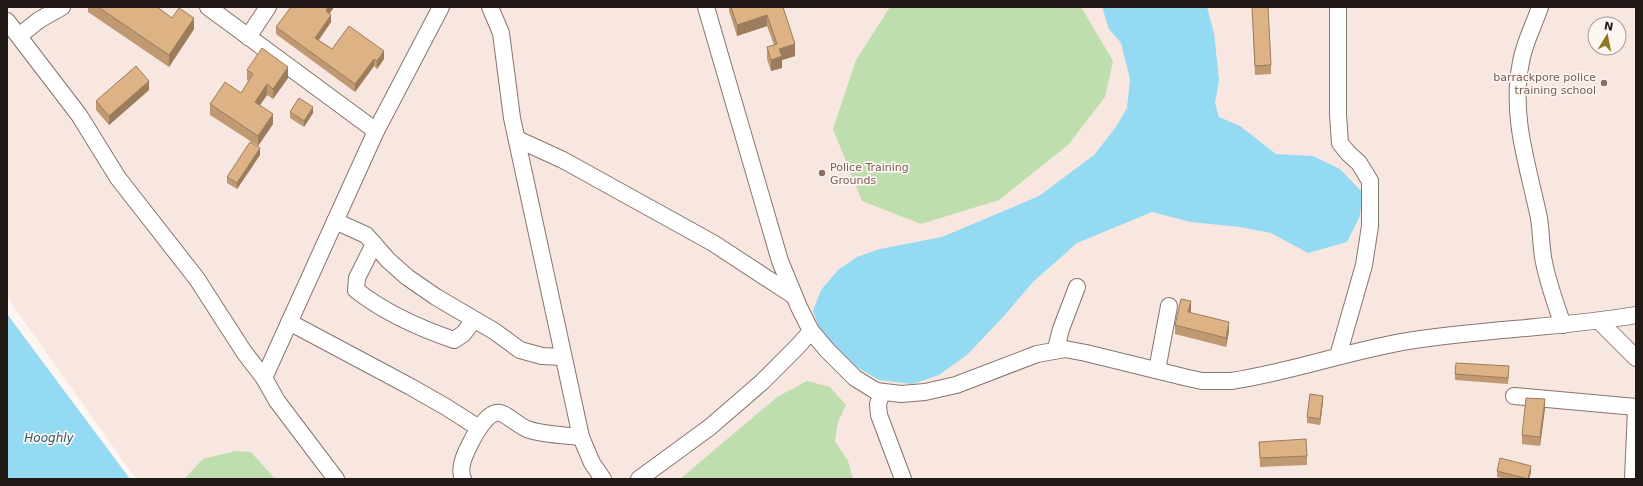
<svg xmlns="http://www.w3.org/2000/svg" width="1643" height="486" viewBox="0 0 1643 486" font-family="'DejaVu Sans',sans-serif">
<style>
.built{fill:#f8e7e0;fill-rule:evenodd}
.green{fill:#bedead}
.water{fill:#93daf2}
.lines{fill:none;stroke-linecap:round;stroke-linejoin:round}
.minor-casing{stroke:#87756d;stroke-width:18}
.minor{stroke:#fff;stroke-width:16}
.wall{fill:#be9972}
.shaded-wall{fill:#9b7d5d}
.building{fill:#ddb285;stroke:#9b7d5d}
.education-dot{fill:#8d6e63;stroke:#fdf5f1;stroke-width:1.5}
.labels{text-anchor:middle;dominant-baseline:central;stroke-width:3.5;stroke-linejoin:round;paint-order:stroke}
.education-label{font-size:11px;fill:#785e54;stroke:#fdf5f1;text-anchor:end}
.water-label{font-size:12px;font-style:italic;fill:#275f71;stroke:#fdf5f1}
</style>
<rect width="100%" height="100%" fill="#fdf5f1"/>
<path class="built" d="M7,7h1629v472h-1500l-129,-182zM1595,24h24v24h-24z"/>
<g class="green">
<polygon points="890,7 1081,7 1113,61 1105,97 1068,145 999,200 921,224 862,201 833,129 856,60"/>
<polygon points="807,381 830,387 846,405 838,422 835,441 848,461 853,479 680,479 777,397"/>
<polygon points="235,451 251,452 275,479 184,479 203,459"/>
</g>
<g class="water">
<polygon points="1102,7 1207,7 1214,33 1219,80 1215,103 1219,117 1240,126 1276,154 1313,156 1340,169 1362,192 1360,216 1347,242 1308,253 1271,233 1240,227 1191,222 1152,212 1077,243 1033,282 1002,318 967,355 939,375 912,384 879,380 846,361 820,330 813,311 821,290 838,270 857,257 880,249 942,237 1039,196 1094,155 1116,127 1127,108 1130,79 1121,43 1109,29"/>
<polygon points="7,314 130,479 7,479"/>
</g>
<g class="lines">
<g class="minor-casing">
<g id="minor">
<polyline points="208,7 376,131"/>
<polyline points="490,7 501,33 512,118 581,437 592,463 603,479"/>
<path d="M706,7l74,254 19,46 12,24 16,19 28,28 21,13 25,3 24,-2 31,-7 81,-31 28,-5 21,4 102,25 14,3h29c60,-9 117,-30 177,-40 75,-12 152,-13 228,-26"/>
<path d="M1540,7c-6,18 -16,36 -19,55 -11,54 7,103 18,156 2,13 2,26 4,39 4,24 12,45 20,68"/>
<polyline points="7,21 79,115 118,178 197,279 244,352 264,378 277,401 336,479"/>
<polyline points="19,36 39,20 62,7"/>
<polyline points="248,37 268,7"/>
<polyline points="517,139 563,160 713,243 794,296"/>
<polyline points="335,221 366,235 388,260 407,277 436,297 494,331 520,350 542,356 563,357"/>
<path d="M374,244l-17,34 -1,12c29,23 63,38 98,50l9,-6 11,-14"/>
<polyline points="289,322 411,387 446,407 479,428"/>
<polyline points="1600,322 1636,358"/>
<polyline points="1056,349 1061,329 1077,287"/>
<polyline points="1338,356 1364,265 1370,226 1370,181 1359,163 1348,153 1340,143 1338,115 1338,7"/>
<polyline points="1157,370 1169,306"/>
<polyline points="264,378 376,131 441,7"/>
<polyline points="882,392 878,404 879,415 903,479"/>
<polyline points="1514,396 1636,407"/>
<path d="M463,479c-5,-11 2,-25 7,-35 5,-10 19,-37 33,-30 8,4 15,11 24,15 16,6 37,6 54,8"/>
<polyline points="639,479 710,427 762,382 799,345 811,331"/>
<polyline points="1633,479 1636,409"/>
</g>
</g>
<use href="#minor" class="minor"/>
</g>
<g class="wall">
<polygon points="88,7 157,7 172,18 194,29 169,67 88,12"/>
<polygon points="334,7 329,14 331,22 319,40 332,49 384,59 377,69 374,66 355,92 276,34 276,27"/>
<polygon points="729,7 783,7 795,56 782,60 782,68 771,71 767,59 767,47 774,45 767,26 737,36 729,11"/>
<polygon points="1252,7 1271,65 1271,74 1255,75"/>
<polygon points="247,70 288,78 273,99 267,95 260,105 273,124 258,146 210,115 210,104 241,93 249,82 247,80"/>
<polygon points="149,90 109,125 96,110 96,101"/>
<polygon points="290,112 313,113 304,127 290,118"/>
<polygon points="260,155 237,189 227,183 227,177"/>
<polygon points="1191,310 1190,313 1229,331 1226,347 1175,334 1175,325"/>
<polygon points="1509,373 1508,384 1455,380 1455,374"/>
<polygon points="1323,402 1320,425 1307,423 1307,417"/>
<polygon points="1545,408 1540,446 1522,444 1522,435"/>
<polygon points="1259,442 1307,456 1307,465 1260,467"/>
<polygon points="1497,471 1531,472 1529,479 1506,479 1497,477"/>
</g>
<g class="shaded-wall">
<polygon points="328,7 334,7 326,19 326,11"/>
<polygon points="331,15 331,22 315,45 315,38"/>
<polygon points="767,15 767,26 737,36 737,25"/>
<polygon points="194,18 194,29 169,67 169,55"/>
<polygon points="795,44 795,56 782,60 782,68 771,71 771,60 779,49"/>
<polygon points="384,51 384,59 377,69 377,61"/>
<polygon points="374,59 374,66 355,92 355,84"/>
<polygon points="288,67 288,78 273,99 273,89"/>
<polygon points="149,81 149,90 109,125 109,116"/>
<polygon points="267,84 267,95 255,112 255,102"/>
<polygon points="313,107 313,113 304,127 304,121"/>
<polygon points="273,114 273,124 258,146 258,136"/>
<polygon points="260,148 260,155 237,189 237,183"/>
<polygon points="1191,301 1191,310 1188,321 1188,312"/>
<polygon points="1229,322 1229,331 1226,347 1226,338"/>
<polygon points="1323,396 1323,402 1320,425 1320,419"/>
<polygon points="1545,399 1545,408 1540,446 1540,437"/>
<polygon points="1531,466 1531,472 1529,479 1528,479"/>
</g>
<g class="building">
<polygon points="98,7 157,7 172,18 179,8 194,18 169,55"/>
<polygon points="291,7 328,7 326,11 331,15 315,38 332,49 349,26 384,51 377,61 374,59 355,84 276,27"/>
<polygon points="731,7 783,7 795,44 779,49 782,56 771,60 767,47 777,44 767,15 737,25"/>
<polygon points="1252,7 1268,7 1271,65 1255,66"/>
<polygon points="262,48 288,67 273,89 267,84 255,102 273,114 258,136 210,104 225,82 241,93 253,74 247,70"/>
<polygon points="136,66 149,81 109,116 96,101"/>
<polygon points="299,98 313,107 304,121 290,112"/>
<polygon points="250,142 260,148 237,183 227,177"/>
<polygon points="1181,299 1191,301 1188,312 1229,322 1226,338 1175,325"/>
<polygon points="1456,363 1509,366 1508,378 1455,374"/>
<polygon points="1310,394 1323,396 1320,419 1307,417"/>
<polygon points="1526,398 1545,399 1540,437 1522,435"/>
<polygon points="1306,439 1307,456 1260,458 1259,442"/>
<polygon points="1500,458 1531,466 1528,479 1497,471"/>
</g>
<g class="education-dot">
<circle cx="1604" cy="83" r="4"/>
<circle cx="822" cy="173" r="4"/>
</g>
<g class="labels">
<g class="education-label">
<text x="1596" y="77">barrackpore police<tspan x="1596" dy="13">training school</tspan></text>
<text x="830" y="167" text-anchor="start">Police Training<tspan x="830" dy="13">Grounds</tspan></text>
</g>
<g class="water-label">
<text x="49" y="438">Hooghly</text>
</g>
</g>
<rect width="1643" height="486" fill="none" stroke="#211a17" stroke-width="16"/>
<g transform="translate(1607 36) rotate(10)"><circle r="19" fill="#fdf5f1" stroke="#a59d9a"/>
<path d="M0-3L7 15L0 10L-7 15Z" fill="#8d781e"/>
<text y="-6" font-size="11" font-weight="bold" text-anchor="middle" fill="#211a17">N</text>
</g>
</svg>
